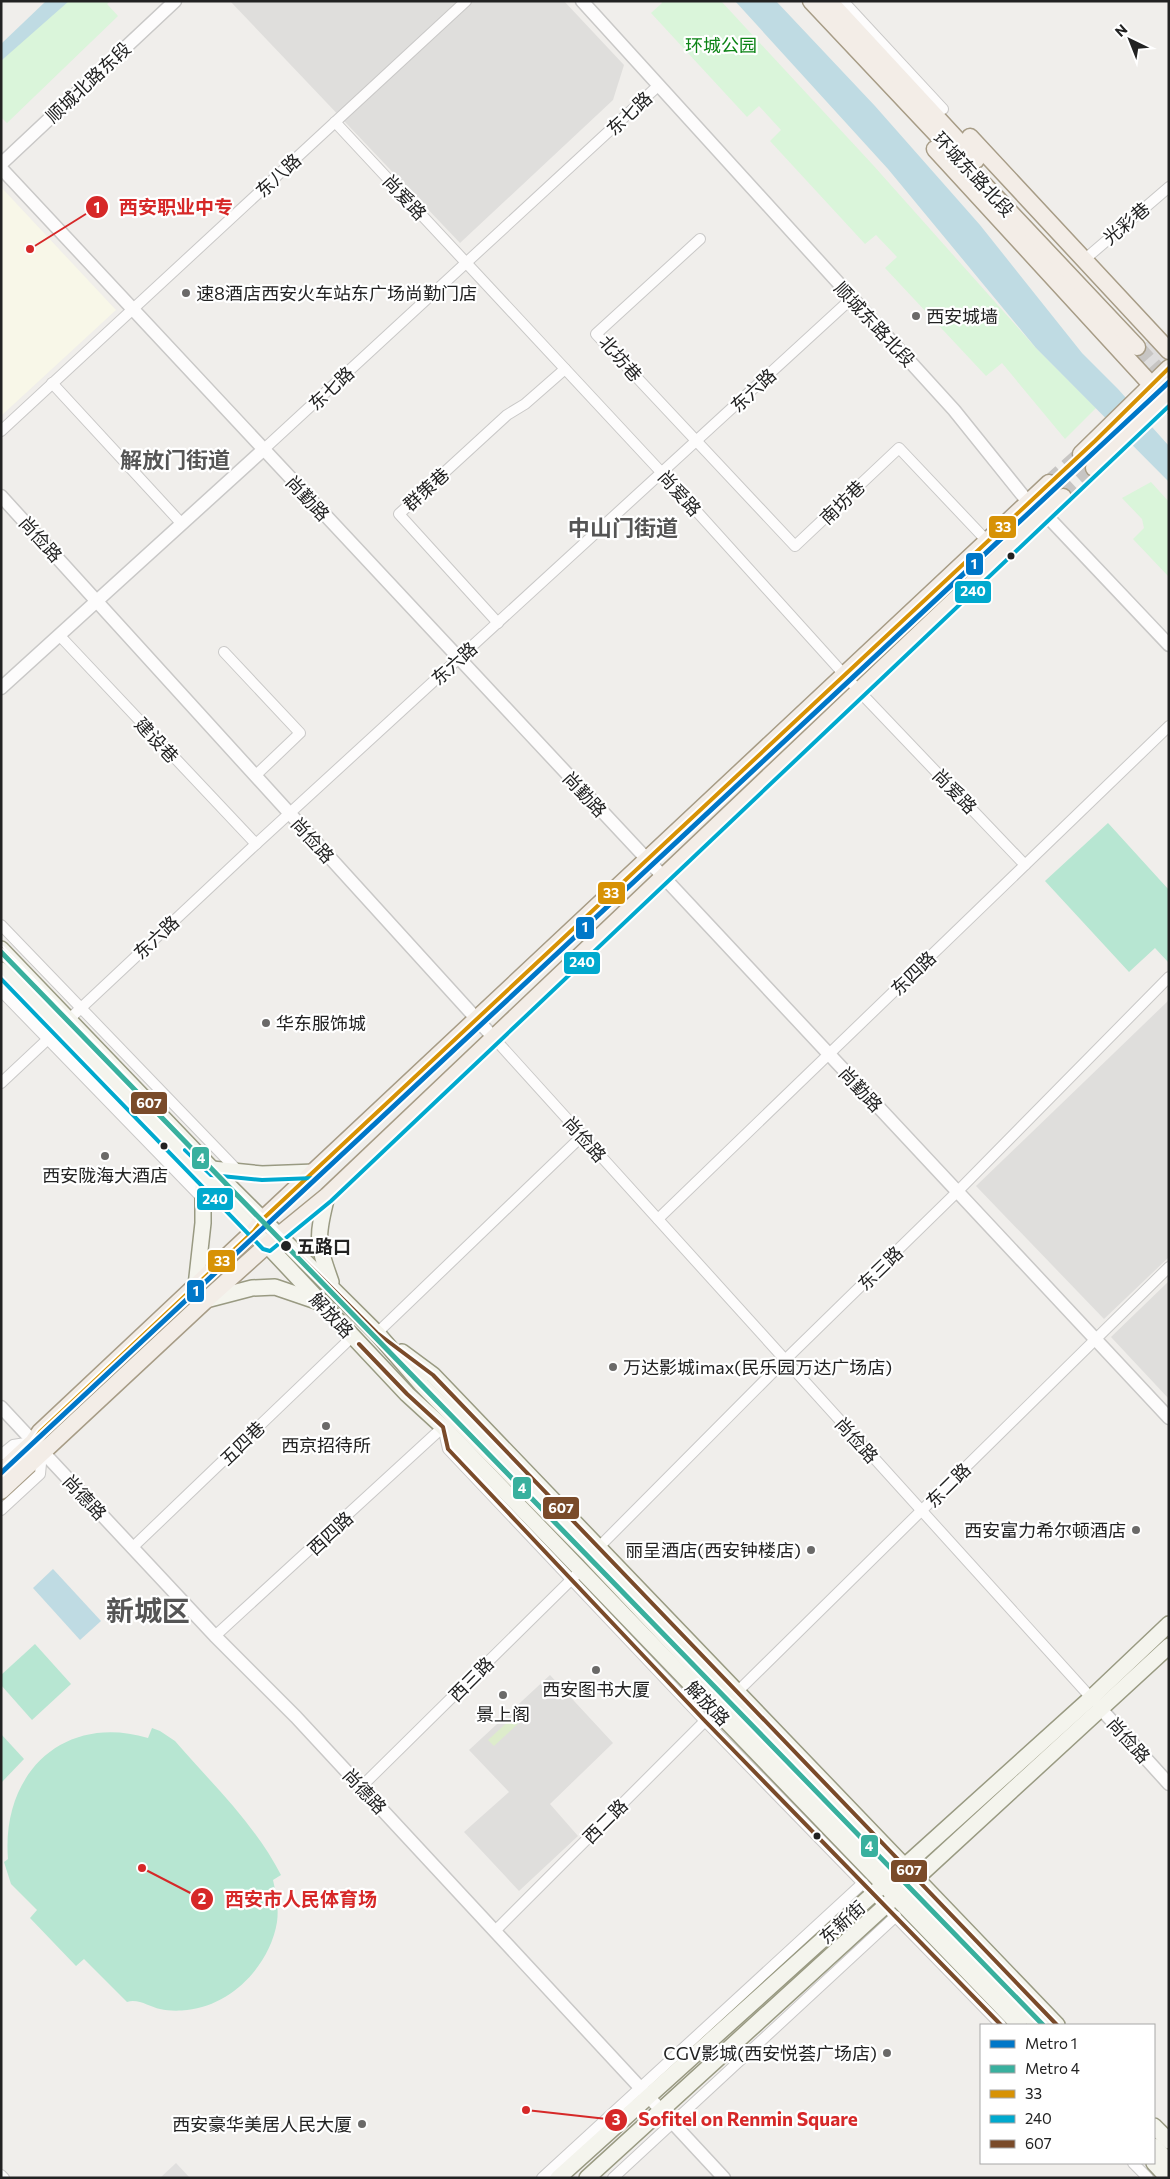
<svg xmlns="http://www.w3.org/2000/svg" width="1170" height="2179" viewBox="0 0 1170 2179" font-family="Commissioner,'Noto Sans SC',sans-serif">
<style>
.residential{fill:#dfdedc}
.education{fill:#f8f7e8}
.grass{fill:#ddeccb}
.park{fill:#daf5da}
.pitch{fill:#b7e6d2}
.parking{fill:#e0dfde}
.water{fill:#bfdbe3}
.pier{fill:#dedddd}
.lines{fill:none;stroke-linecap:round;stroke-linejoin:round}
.primary-tunnel{stroke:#c7c5c3;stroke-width:16;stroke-dasharray:16 8;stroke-linecap:butt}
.minor-casing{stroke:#c9c8c7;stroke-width:12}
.tertiary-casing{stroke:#c9c8c7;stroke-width:15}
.secondary-casing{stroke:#999a82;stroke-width:18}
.primary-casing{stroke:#a79c86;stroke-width:19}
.minor{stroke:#fdfcfc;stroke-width:10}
.tertiary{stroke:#fdfcfc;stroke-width:12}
.secondary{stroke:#f4f4ed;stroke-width:15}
.primary{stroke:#f3ede7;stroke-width:16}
.bus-1-casing{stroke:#fff;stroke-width:8}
.bus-2-casing{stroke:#fff;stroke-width:8}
.bus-3-casing{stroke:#fff;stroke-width:8}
.bus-1{stroke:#d79205;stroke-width:4}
.bus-2{stroke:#00a9ce;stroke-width:4}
.bus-3{stroke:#7a4b2a;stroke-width:4}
.metro-1-casing{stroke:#fff;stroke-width:9}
.metro-2-casing{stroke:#fff;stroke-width:9}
.metro-1{stroke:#0077c8;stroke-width:5}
.metro-2{stroke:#39b09e;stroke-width:5}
.poi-dot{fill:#6a6968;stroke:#fff;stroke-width:2}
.bus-dot{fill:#222;stroke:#fff;stroke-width:2}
.labels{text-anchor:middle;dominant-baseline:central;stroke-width:4.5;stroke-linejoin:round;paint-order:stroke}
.park-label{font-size:18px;fill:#0c8416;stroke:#fff}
.street-label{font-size:18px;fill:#222;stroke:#fff}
.poi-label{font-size:18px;fill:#222;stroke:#fff;text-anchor:start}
.stop-label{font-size:18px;font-weight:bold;fill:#222;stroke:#fff;text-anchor:start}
.district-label{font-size:22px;font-weight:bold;fill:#555;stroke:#fff}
.town-label{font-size:28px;font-weight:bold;fill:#555;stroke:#fff}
.leader{fill:none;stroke:#d62828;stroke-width:2}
.callout-dot{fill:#d62828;stroke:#fff;stroke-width:2}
.mark-label{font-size:15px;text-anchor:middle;font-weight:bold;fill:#fff}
.callout-label{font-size:19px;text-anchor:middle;font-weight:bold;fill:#d62828;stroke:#fff;stroke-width:4.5;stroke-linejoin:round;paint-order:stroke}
.line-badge{stroke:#fff;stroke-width:2}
.badge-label{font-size:14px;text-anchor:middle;font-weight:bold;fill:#fff}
</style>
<rect width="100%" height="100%" fill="#f0eeeb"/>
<g class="residential">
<polygon points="230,1 564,1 624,65 613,100 460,243"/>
<polygon points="1169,1000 1169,1257 1104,1319 976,1186"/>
<polygon points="1169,1281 1169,1399 1111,1337"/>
<polygon points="550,1675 613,1743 550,1804 578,1836 519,1891 464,1832 509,1792 469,1750"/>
</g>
<polygon class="education" points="1,187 116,310 1,416"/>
<polygon class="grass" points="515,1715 521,1721 494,1746 488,1740"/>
<g class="park">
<polygon points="64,1 110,1 107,4 118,16 7,123 1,117 1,61"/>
<polygon points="661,1 721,1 873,165 1036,348 1096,408 1065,439 1002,363 986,376 885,268 897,257 876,235 865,244 770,141 781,130 759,106 747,117 651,13 662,3"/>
<polygon points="1151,482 1169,502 1169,577 1133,539 1144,528 1142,519 1122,498"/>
</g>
<g class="pitch">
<polygon points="1108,823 1169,890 1168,962 1155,948 1129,972 1045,881"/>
<polygon points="35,1644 71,1684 32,1720 1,1685 1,1675"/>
<path d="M152,1728l8,3 15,10c37,43 80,83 106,134l-8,5c3,14 6,27 4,42 -7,43 -45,83 -90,88 -8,1 -19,1 -27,-1 -10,-2 -22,-11 -33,-7l-43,-43 -8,7 -46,-48 7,-8 -26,-26 -7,-22 4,-3c-7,-85 55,-146 140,-121z"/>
<polygon points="1,1734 24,1759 1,1783"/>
</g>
<polygon class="parking" points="176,2163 190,2178 160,2178"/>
<g class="water">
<polygon points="46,1 69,1 2,60 1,44"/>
<polygon points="735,1 776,1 875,106 980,225 1082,353 1118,389 1169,446 1169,482 1036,348 888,169"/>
<polygon points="53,1569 101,1621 80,1640 33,1588"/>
</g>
<polygon class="pier" points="1150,339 1169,360 1169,395 1132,354"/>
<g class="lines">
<g class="primary-tunnel">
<polyline points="1137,347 1169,383"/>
<polyline points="1049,483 1081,454"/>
<polyline points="1063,497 1094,468"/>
</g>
<g class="minor-casing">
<g id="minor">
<polyline points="843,1 943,109"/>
<polyline points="335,122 662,473 859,691 1025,865"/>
<polyline points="700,239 596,334 795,546 899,448 987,541"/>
<polyline points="1084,260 1169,187"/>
<polyline points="52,383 182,524"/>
<polyline points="1,431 466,1"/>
<polyline points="263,450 659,85"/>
<polyline points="498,623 399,514 507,415 525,404 565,369"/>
<polyline points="59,635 256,844"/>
<polyline points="224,652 300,733 255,776"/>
<polyline points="1,925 239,1172"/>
<polyline points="1,991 202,1198"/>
<polyline points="493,1037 1094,1701"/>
<polyline points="1,1083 256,844 851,299"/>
<polyline points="658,1219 1169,726"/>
<polyline points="377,1333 582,1136"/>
<polyline points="1,1455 13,1445 32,1442"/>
<polyline points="1,1510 40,1474 42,1453"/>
<polyline points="132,1548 352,1337"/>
<polyline points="595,1551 785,1360 957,1192 1169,977"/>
<polyline points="215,1636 443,1427 448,1449 705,1721 1001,2025"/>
<polyline points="733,1696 1169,1267"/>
<polyline points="361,1787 576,1575"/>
<polyline points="495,1931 708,1718"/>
<polyline points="1133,2163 1148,2178"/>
<polyline points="1,2175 4,2178"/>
<polyline points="542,2178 863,1883"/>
<polyline points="613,2178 896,1916"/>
</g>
</g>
<g class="tertiary-casing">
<g id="tertiary">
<polyline points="582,1 954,410 1028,502 1045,514 1169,645"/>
<polyline points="1,164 175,1"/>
<polyline points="1,168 1169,1418"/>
<polyline points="1,496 493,1037"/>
<polyline points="1,688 263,450"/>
<polyline points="1,1407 215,1636 296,1717 724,2178"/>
<polyline points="1101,1709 1169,1784"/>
</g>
</g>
<g class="secondary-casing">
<g id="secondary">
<polyline points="1,949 212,1169 377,1333 422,1385 590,1556 727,1702 1038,2025"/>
<polyline points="1,970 267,1245 407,1394 443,1427 1019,2025"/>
<polyline points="212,1169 262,1174 315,1172"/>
<path d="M327,1196c-11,42 -10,46 4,86"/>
<polyline points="196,1286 203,1223 203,1178"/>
<polyline points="206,1300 252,1288 275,1287 316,1301"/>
<polyline points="402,1352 433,1375 1057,2025"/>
<polyline points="897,1873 1091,1698 1169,1624"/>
<polyline points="909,1885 1169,1646"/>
<polyline points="1154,2126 1169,2141"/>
<polyline points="1154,2146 1169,2162"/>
<polyline points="1154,2163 1168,2178"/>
<polyline points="558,2178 883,1885"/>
<polyline points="587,2178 895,1897"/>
</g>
</g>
<g class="primary-casing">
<g id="primary">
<polyline points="811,1 1137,347"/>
<polyline points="829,1 976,160"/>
<polyline points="970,137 1169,351"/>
<polyline points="935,149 1169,404"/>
<polyline points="1081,454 1169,368"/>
<polyline points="1094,468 1169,397"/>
<polyline points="1,1472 33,1442 40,1432 254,1231 264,1218 1049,483"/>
<polyline points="1,1491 206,1300 267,1245 327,1196 1063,497"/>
</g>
</g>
<use href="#minor" class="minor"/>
<use href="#tertiary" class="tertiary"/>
<use href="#secondary" class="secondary"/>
<use href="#primary" class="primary"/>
<g class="bus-1-casing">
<polyline id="bus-1" points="1,1472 33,1442 40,1432 254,1231 264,1218 1095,441 1169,368"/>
</g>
<g class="bus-2-casing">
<g id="bus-2">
<polyline points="1,979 263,1249 270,1251 331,1201 1169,406"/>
<polyline points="185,1150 211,1175 262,1180 315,1178 357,1141"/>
</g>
</g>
<g class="bus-3-casing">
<g id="bus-3">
<polyline points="1,949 212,1169 377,1333 433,1375 1057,2025"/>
<polyline points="359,1344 407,1394 443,1427 448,1449 705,1721 1001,2025"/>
</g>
</g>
<use href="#bus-1" class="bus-1"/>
<use href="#bus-2" class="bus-2"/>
<use href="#bus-3" class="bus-3"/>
<g class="metro-1-casing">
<polyline id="metro-1" points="1,1473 1169,382"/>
</g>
<g class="metro-2-casing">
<polyline id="metro-2" points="1,952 1043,2025"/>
</g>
<use href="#metro-1" class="metro-1"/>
<use href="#metro-2" class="metro-2"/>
</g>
<g class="poi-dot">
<circle cx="186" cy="293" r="5"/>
<circle cx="916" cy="316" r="5"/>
<circle cx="266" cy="1023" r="5"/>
<circle cx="105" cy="1156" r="5"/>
<circle cx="613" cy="1367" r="5"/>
<circle cx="326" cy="1426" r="5"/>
<circle cx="1136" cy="1530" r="5"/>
<circle cx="811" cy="1550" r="5"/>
<circle cx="596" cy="1670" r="5"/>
<circle cx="503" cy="1695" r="5"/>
<circle cx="887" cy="2053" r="5"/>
<circle cx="362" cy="2124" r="5"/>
</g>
<g class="bus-dot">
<circle cx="1011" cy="556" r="4.5"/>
<circle cx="164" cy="1146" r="4.5"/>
<circle cx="286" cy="1246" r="6"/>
<circle cx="817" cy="1836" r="4.5"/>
</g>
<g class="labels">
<g class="park-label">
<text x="721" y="45">环城公园</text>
</g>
<g class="street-label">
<text transform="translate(88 82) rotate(-43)">顺城北路东段</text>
<text transform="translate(629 113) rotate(-43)">东七路</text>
<text transform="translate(974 174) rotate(47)">环城东路北段</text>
<text transform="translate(278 175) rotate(-43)">东八路</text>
<text transform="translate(405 197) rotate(47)">尚爱路</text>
<text transform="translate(1126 223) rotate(-40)">光彩巷</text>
<text transform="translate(875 324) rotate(47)">顺城东路北段</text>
<text transform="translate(621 358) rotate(49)">北坊巷</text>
<text transform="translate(331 388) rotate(-43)">东七路</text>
<text transform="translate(753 390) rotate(-43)">东六路</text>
<text transform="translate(426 489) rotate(-42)">群策巷</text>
<text transform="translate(680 493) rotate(48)">尚爱路</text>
<text transform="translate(308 498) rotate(47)">尚勤路</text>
<text transform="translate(842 502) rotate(-44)">南坊巷</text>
<text transform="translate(41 539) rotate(48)">尚俭路</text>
<text transform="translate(454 663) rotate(-42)">东六路</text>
<text transform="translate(157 740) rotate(47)">建设巷</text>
<text transform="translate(955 791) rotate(46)">尚爱路</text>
<text transform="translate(585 794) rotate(47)">尚勤路</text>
<text transform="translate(313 840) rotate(48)">尚俭路</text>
<text transform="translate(156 937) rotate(-43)">东六路</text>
<text transform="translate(913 973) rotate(-44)">东四路</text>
<text transform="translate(861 1089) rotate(47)">尚勤路</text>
<text transform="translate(585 1139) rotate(48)">尚俭路</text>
<text transform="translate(880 1268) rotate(-44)">东三路</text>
<text transform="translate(332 1315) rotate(47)">解放路</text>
<text transform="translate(857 1440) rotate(48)">尚俭路</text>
<text transform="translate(242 1443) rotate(-44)">五四巷</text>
<text transform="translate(948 1485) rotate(-45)">东二路</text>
<text transform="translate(85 1497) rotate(47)">尚德路</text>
<text transform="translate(330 1533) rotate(-43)">西四路</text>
<text transform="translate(471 1679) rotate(-45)">西三路</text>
<text transform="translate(708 1703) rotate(46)">解放路</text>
<text transform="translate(1129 1740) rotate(48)">尚俭路</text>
<text transform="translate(365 1791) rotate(47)">尚德路</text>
<text transform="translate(605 1821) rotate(-45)">西二路</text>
<text transform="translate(842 1922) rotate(-42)">东新街</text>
</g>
<g class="poi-label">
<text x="196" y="293">速8酒店西安火车站东广场尚勤门店</text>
<text x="926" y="316">西安城墙</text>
<text x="276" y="1023">华东服饰城</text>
<text x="105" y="1175" text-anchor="middle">西安陇海大酒店</text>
<text x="623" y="1367">万达影城imax(民乐园万达广场店)</text>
<text x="326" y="1445" text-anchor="middle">西京招待所</text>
<text x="1126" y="1530" text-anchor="end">西安富力希尔顿酒店</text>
<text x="801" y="1550" text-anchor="end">丽呈酒店(西安钟楼店)</text>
<text x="596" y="1689" text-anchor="middle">西安图书大厦</text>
<text x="503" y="1714" text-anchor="middle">景上阁</text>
<text x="877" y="2053" text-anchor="end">CGV影城(西安悦荟广场店)</text>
<text x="352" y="2124" text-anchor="end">西安豪华美居人民大厦</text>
</g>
<g class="stop-label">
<text x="297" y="1246">五路口</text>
</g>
<g class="district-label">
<text x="175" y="459">解放门街道</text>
<text x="623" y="527">中山门街道</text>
</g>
<g class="town-label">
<text x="148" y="1610">新城区</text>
</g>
</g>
<path class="leader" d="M30 249L97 207M142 1868L202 1899M526 2110L616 2120"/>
<g class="callout-dot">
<circle cx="30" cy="249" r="5"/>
<circle cx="142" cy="1868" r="5"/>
<circle cx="526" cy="2110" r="5"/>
<circle cx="97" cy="207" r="12"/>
<circle cx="202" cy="1899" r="12"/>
<circle cx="616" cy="2120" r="12"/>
</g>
<g class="mark-label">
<text x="97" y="213">1</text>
<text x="202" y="1904">2</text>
<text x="616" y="2125">3</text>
</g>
<g class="callout-label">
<text x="176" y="214">西安职业中专</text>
<text x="301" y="1906">西安市人民体育场</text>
<text x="748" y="2126">Sofitel on Renmin Square</text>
</g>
<g class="line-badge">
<rect x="988" y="515" width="29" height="24" rx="5" fill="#d79205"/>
<rect x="965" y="552" width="19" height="24" rx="5" fill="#0077c8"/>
<rect x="954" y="580" width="38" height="24" rx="5" fill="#00a9ce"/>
<rect x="597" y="881" width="29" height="24" rx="5" fill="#d79205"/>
<rect x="575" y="916" width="20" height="24" rx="5" fill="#0077c8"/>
<rect x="563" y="951" width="38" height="24" rx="5" fill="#00a9ce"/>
<rect x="130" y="1091" width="38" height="24" rx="5" fill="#7a4b2a"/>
<rect x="191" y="1146" width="19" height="24" rx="5" fill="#39b09e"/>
<rect x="196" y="1187" width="38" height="24" rx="5" fill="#00a9ce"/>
<rect x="207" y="1249" width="29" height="24" rx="5" fill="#d79205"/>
<rect x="186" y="1279" width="19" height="24" rx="5" fill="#0077c8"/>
<rect x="512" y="1476" width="20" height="24" rx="5" fill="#39b09e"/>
<rect x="542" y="1496" width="38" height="24" rx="5" fill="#7a4b2a"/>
<rect x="860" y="1834" width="19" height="24" rx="5" fill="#39b09e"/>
<rect x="890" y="1859" width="38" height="24" rx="5" fill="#7a4b2a"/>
</g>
<g class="badge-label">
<text x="1003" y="532">33</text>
<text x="974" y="569">1</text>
<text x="973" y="596">240</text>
<text x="611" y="898">33</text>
<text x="585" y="932">1</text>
<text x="582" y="967">240</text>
<text x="149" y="1108">607</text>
<text x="201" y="1163">4</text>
<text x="215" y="1204">240</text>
<text x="222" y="1266">33</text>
<text x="196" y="1296">1</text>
<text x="522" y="1493">4</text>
<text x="561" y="1513">607</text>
<text x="869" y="1851">4</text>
<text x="909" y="1875">607</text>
</g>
<rect width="1170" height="2179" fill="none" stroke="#222222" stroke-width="5"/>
<rect x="980" y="2024" width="175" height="140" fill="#ffffff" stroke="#a7a7a7"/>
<rect x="990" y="2040" width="25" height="8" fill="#0077c8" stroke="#a7a7a7"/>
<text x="1025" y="2049" font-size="15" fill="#222222">Metro 1</text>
<rect x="990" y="2065" width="25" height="8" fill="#39b09e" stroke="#a7a7a7"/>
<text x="1025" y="2074" font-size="15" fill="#222222">Metro 4</text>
<rect x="990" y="2090" width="25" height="8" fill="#d79205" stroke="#a7a7a7"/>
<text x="1025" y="2099" font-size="15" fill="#222222">33</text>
<rect x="990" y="2115" width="25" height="8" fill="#00a9ce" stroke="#a7a7a7"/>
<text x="1025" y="2124" font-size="15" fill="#222222">240</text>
<rect x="990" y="2140" width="25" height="8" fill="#7a4b2a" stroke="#a7a7a7"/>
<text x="1025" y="2149" font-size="15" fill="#222222">607</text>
<g transform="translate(1130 40) rotate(317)" stroke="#ffffff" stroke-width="4" paint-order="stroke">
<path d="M0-4L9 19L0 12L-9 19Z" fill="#222222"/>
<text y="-8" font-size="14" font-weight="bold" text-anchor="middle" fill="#222222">N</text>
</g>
</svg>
